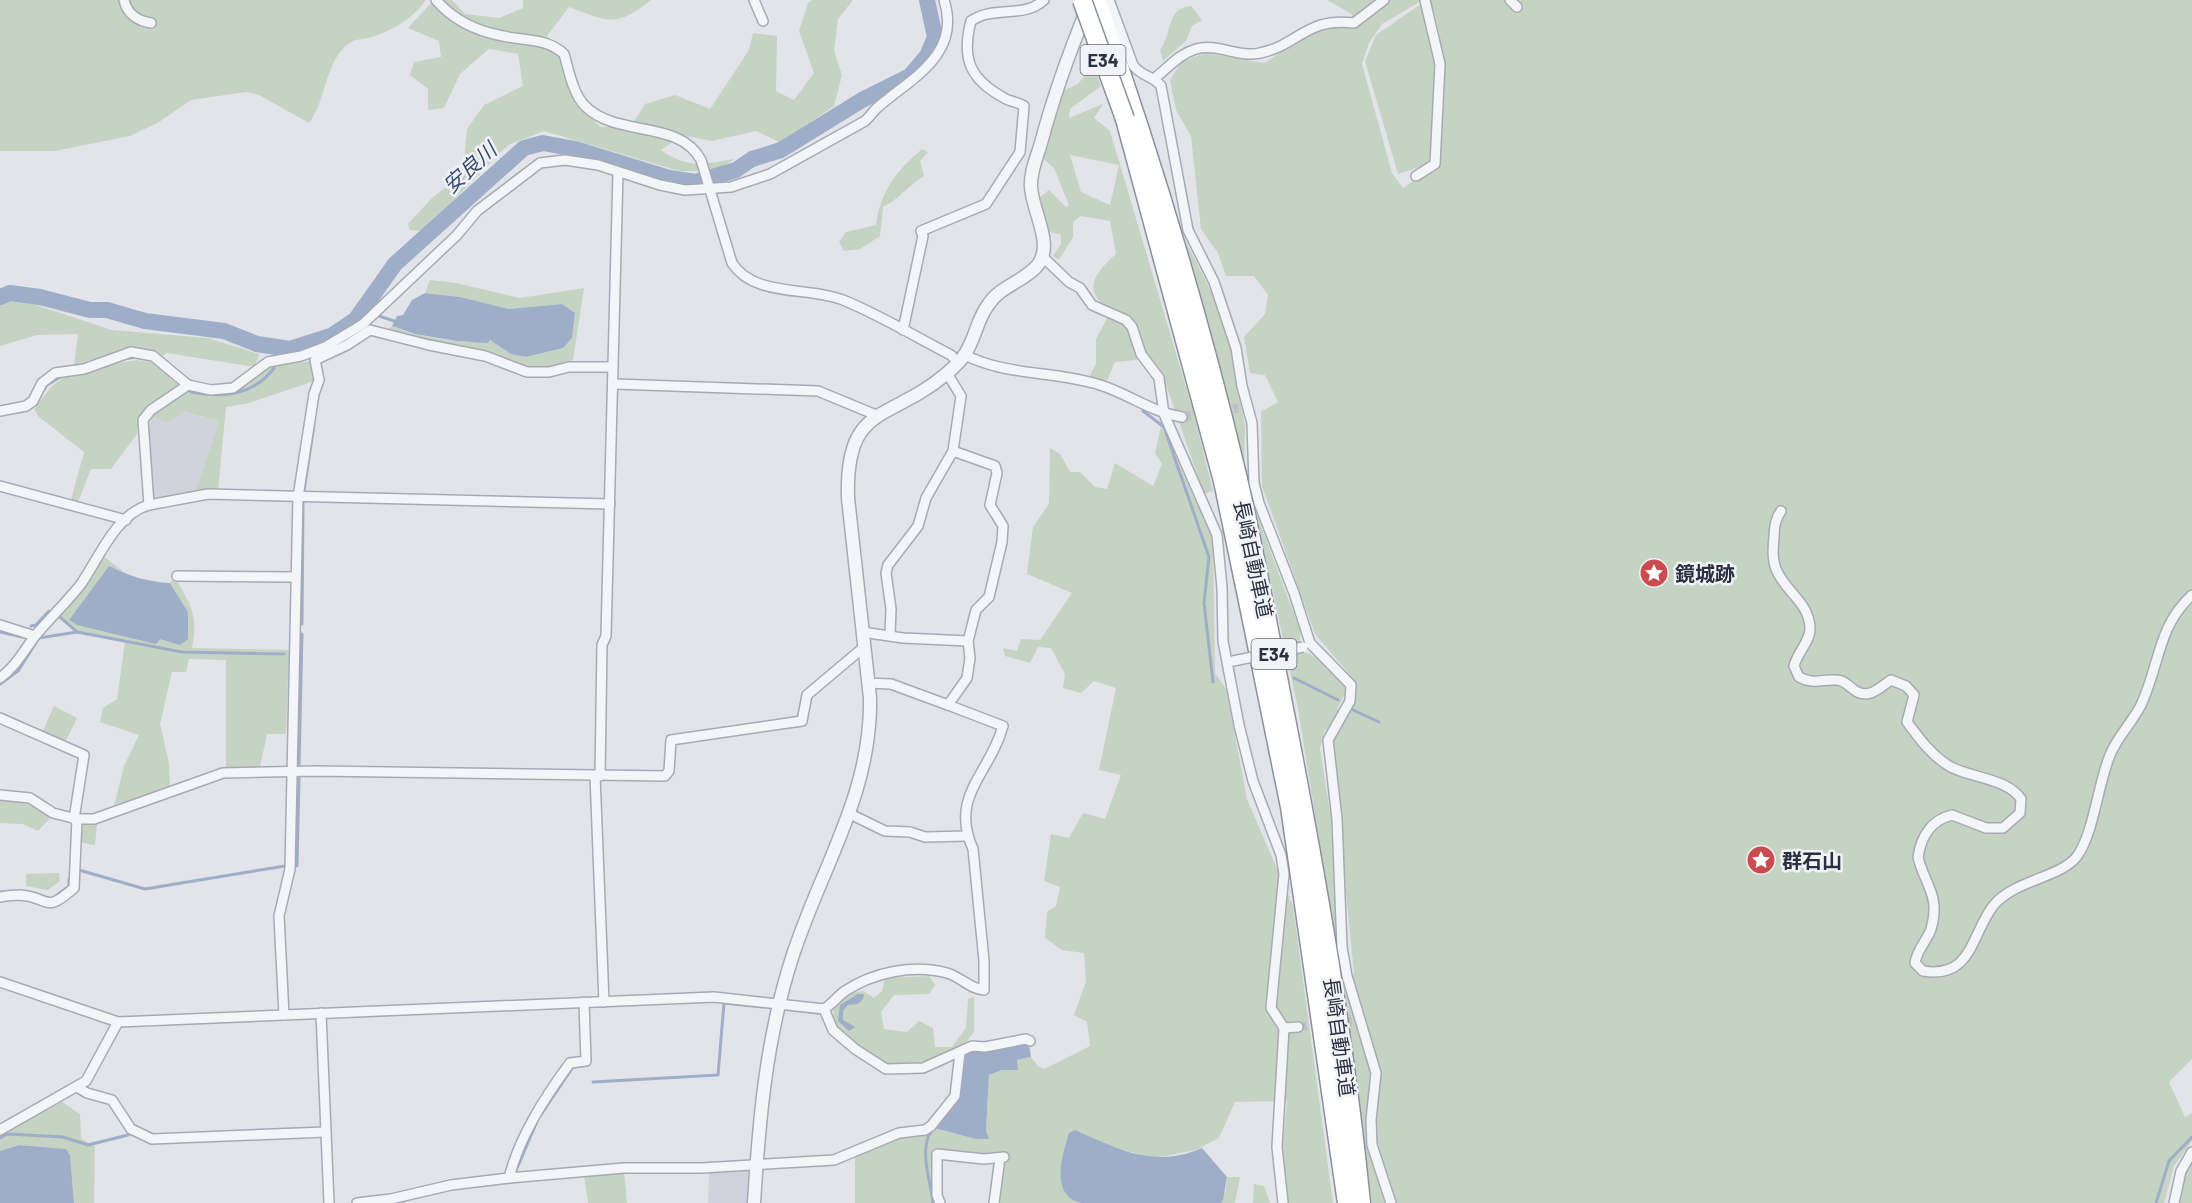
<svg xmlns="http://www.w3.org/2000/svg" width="2192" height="1203" viewBox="0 0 2192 1203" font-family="Barlow,'Noto Sans JP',sans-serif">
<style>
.built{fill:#d0d3dc}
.green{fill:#c5d3c3;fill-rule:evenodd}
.water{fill:#9eaec9}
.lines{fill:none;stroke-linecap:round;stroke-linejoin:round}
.stream{stroke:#9eaec9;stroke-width:3}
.river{stroke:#9eaec9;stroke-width:16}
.minor-tunnel{stroke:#bdc0c8;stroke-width:9;stroke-dasharray:9 4.5;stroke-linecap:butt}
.minor-casing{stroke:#a7aab4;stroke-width:12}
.tertiary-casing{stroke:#a7aab4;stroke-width:15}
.motorway-casing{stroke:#8a90a0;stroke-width:21}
.minor{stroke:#f4f5f8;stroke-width:9}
.tertiary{stroke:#f4f5f8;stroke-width:12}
.motorway{stroke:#fff;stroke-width:18}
.minor-bridge-casing{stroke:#a7aab4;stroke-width:12;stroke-linecap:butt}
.motorway-bridge-casing{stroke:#8a90a0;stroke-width:21;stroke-linecap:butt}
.minor-bridge{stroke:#f4f5f8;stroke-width:9}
.motorway-bridge{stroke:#fff;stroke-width:18}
.labels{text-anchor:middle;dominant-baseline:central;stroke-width:5;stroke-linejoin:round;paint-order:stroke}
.shield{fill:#f1f3f7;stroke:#666a78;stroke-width:1.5}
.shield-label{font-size:18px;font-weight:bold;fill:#2a3041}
.street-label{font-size:20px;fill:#2a3041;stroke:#f1f3f7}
.poi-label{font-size:20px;font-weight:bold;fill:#2a3041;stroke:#f1f3f7;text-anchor:start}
.water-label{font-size:21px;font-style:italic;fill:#364a74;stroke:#f1f3f7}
</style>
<rect width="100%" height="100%" fill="#e2e4ea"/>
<g class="built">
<polygon points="183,412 219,421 195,493 152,500 148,430 152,417 167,423"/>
<polygon points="709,1169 751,1170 749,1203 708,1203"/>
</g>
<g class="green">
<path d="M0,0h425v1c-12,18 -33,29 -53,36 -6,2 -14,2 -19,4 -28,14 -26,60 -44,82l-50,-28 -13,-3 -55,8 -32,22 -29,14 -75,15h-55z"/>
<path d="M434,0h18l13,14 34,4 24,-10v-8h128c-35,28 -43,22 -82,7l-22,29 12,21 17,48 25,22 31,-2 13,-21 30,-9 35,14 39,-59 4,-17 24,3 -1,55 18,9 20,-27 -15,-42 9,-28 4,-3h41l-15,19 -4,32 8,24 -8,31 -53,37 -25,-12 -44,10 -30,-6 -21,15c26,19 44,14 74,9l-20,12h-36l-135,-40 -36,14 -85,86 -13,-1 -2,-6 23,-25 32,-26 4,-44 17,-24 39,-19 -5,-32 -29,-5 -29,25 -16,34 -16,2v-21l-18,-14 4,-13 27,-5 -2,-16 -31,-13z"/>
<path d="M1327,0h96l-41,24 -13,19 -7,21 30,109 11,15 35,-24c3,-54 12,-112 -8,-164h762v1059l-23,23 16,35 7,-4v28l-18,25 -10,37h-792l-28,-212 10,-18 -22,-221 2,-16 -9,-7 -5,19 11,71 7,138 -40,-248 -42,-196 44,117v22c20,2 41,21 46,40l-9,17 8,5 10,-16 1,-16 -41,-48 -53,-148 -1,-74 17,-10 -13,-27 -15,-2 -6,-36 21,-23 3,-19 -14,-19h-28l-8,-23 -17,-24 -10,-93 -15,-26 -6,-30 12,-19 24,-8 58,10 61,-37h29l-2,-12z"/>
<polygon points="1424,2 1436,64 1432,163 1398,174 1365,61 1376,35"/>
<path d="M1191,6l11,14 -10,6 -6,15 -23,20 -3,-11c13,-18 6,-42 31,-44z"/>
<path d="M1093,66l8,20 -31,23 -1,9 34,-14 -9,14 16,13 82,276 21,84 -9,3 -41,-118 -17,-17 -31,3 -9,21 -17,-6 7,-13v-25l15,-28c-30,-21 -17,-37 5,-57l-6,-33 -29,-5 -8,6v15l-14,23 -6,-4 8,-12v-9l-14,-4 -7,-34 9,-7 17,17 3,-2 -15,-37 -11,-10 19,-67 16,-7zM1070,155l49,10 -9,40 -29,-13z"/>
<path d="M922,149l6,3 -8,9 4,15c-16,10 -25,23 -41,31l-3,29 -20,13 -16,2 -5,-9 7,-10 30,-7c4,-33 21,-55 46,-76z"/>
<polygon points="1186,242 1226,321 1245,426 1244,469"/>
<path d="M430,280l26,3 64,15 64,-10 -11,72 -27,9 -24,-2 -37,-16 -36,-3 -63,-17 6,-5c14,8 60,16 78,16 7,0 11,-1 18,1l2,-3 21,14 15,3 37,-9 9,-11 3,-24 -13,-9 -53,5 -49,-12 -35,-4z"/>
<polygon points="18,299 112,330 208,338 259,354 255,367 167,353 161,357 129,348 74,365 78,334 37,335 0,346 0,305"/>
<polygon points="137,360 154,363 178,385 165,397 172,403 190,390 237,390 269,367 311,361 314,381 249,403 226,407 218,491 195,493 219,421 184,412 167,423 152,417 138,419 137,434 111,469 91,469 78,502 71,500 84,452 39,417 34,409 51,387 63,378 88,373 105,365"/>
<polygon points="1161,426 1213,538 1215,673 1226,689 1247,799 1293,906 1333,1203 1288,1203 1283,1144 1287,1101 1235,1102 1219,1138 1196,1150 1154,1158 1119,1149 1078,1203 1081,1203 1000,1203 1003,1151 986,1155 933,1149 931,1162 936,1203 855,1203 855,1155 898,1135 918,1137 935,1128 988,1138 986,1131 989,1075 1002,1070 1017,1070 1017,1060 1031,1057 1038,1066 1044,1069 1090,1046 1087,1022 1074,1015 1086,981 1084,953 1062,950 1045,938 1047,912 1056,906 1060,887 1044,881 1051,834 1069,838 1083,813 1105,819 1121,775 1099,770 1116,688 1094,681 1081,693 1063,688 1065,674 1051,648 1038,647 1030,663 1005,656 1003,648 1017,651 1021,639 1040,640 1072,593 1027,574 1033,527 1049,504 1050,448 1060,454 1070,472 1080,472 1095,487 1107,489 1115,463 1153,486 1162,464 1155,453"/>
<path d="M103,556l26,20 -20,-9 -40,53 8,5 83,14 28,-27 -18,-29 5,-5c17,28 23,38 17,70l97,2 -3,84h-19l-7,33h-34v-107l-37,-1 -3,13h-14l-12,52 9,39 1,24 -57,23 11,-44 15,-31 -39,-13 3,-14 14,-9 8,-57 -48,-9 -19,-15z"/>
<polygon points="54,706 77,718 65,743 42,733"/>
<path d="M0,799c22,2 34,4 51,18l-13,14 -15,-7 -23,-1z"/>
<polygon points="79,822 97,824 95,845 78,842"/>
<polygon points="59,873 60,881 48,890 26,886 26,874"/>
<polygon points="929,976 935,985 929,994 894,995 881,1012 884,1029 907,1032 919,1021 933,1028 935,1047 952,1047 966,1028 968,999 974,997 974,1032 958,1053 923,1065 888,1067 846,1038 834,1022 833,1008 846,994 863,991 874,998 882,991 885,978"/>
<polygon points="62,1102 80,1114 81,1138 95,1147 94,1203 74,1203 70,1155 66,1149 19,1145 0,1151 0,1135"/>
<polygon points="2192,1159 2192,1203 2178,1203 2185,1169"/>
<polygon points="624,1170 627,1203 588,1203 584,1175"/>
<polygon points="1227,1177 1240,1177 1235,1203 1221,1203 1226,1190"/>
<polygon points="1254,1184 1264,1186 1270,1203 1253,1203"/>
</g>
<g class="water">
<polygon points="425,293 460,297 509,309 562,304 575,313 572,338 563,348 526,357 511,354 490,340 488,343 456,341 415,334 392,326 397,316 403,315 412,300"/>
<path d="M109,566c20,10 39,16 61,17l18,29v27l-8,6 -20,-6 -4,5 -79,-19 -8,-5z"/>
<polygon points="858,994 864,994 863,999 858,1004 848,1005 843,1011 843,1020 855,1027 849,1031 838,1021 840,1005"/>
<polygon points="1023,1042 1029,1045 1031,1057 1017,1060 1018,1070 1002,1070 989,1075 986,1131 989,1139 976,1139 935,1128 932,1131 930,1130 953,1103 963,1054 972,1049"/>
<path d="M1075,1130c43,19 79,39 127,18l25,29 -4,23 -2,3h-140c-31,-8 -19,-47 -12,-70z"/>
<polygon points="19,1145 66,1149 70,1155 74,1203 0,1203 0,1151"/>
</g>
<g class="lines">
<g class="stream">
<polyline points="379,316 394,321"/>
<polyline points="356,319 372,310"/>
<polyline points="123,359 137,357"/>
<path d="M191,392c32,6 62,4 83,-24"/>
<polyline points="41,394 47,385 62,376"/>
<polyline points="1143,411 1164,427 1209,557 1204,603 1213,682"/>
<polyline points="304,490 314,425"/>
<polyline points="60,617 77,632 182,652 284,654"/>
<polyline points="302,624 303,503"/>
<polyline points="31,626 36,625 49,611"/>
<polyline points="0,632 22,637"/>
<polyline points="1294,678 1338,700"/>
<polyline points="0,684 18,671 39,638 77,632"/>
<polyline points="1353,710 1379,722"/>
<polyline points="299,765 302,634"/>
<polyline points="297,866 299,778"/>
<polyline points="79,870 145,889 285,866"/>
<polyline points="0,892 26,892"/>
<polyline points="52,899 69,886 69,879"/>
<polyline points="784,1009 818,1013"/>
<polyline points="593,1082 718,1075 724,1003 763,1007"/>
<path d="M932,1130c-14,19 -1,52 1,73"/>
<polyline points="0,1138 7,1134 63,1137 88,1145 128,1135"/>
<polyline points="515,1173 538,1119 573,1067 581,1066"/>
<polyline points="2156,1203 2169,1161 2192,1137"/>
</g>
<polyline class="river" points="0,297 10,293 40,297 90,310 107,310 145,321 224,331 257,344 290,349 331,336 356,319 395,264 524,148 543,143 575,149 669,178 696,182 736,170 752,159 781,150 862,100 910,76 927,56 935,37 927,0"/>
<g class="minor-tunnel">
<polyline points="1220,411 1238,408"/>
<polyline points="1182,417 1206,413"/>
<polyline points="1336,1023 1352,1021"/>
<polyline points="1298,1027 1322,1024"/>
</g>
<g class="minor-casing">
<g id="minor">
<path d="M124,0c3,14 14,21 27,23"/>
<path d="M436,0c18,21 40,31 67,36 22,5 44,2 61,18 5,17 9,40 21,52 32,32 94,13 116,54l31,103c23,35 76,23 111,37 37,15 73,37 108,55l6,7"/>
<polyline points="754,0 763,21"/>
<path d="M1109,0l24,65c8,12 20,10 28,21l27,144 26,52 22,66 6,38 10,37 2,60 5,20 35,90 16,50 41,42 -1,16 -22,39 9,79 5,128 5,29 29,97 -5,47 1,25 19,58"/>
<polyline points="1510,0 1517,7"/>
<path d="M1155,78c14,-11 24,-24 41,-29 21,-6 43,9 64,4 39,-8 46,-36 94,-30l30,-23"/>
<polyline points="1416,176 1435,164 1440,64 1425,0"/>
<polyline points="1043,257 1069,282 1080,288 1092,305 1126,320 1132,327 1141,354 1159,378 1164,414 1217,535 1222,588 1223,641 1239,725 1253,781 1281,855 1284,874 1271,1008 1284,1028 1277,1147 1283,1203"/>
<path d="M903,330l20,-94 -2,-5 65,-27 34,-52 4,-46c-6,-4 -12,-4 -18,-7 -36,-19 -45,-40 -35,-78 23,-16 53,-2 73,-21"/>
<path d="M965,355c41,21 92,16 135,30 29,9 51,27 82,32"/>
<polyline points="615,384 818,391 876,415"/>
<path d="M0,411l26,-5 7,-5 9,-18 13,-10 29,-4 47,-17 22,4 35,29 23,5 22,-2 35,-26 33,-6 24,-9 38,-23 94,-89 20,-24 63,-48 25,-3 33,5 62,20 25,5 46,-3 39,-13 95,-53c5,-4 8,-10 13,-14 32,-28 84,-52 66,-107"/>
<polyline points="0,486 126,520"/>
<polyline points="149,505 143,420 151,410 188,385"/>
<path d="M1781,511c-6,8 -7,16 -7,26 -1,11 -2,22 2,32 9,23 33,33 34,59 1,12 -13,25 -16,38l5,11c14,8 23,2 37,3 8,0 11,5 17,9 15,12 26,-1 38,-9l15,6 8,9 -7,27c12,16 24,33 42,44 21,12 58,12 72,33l-1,14 -17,15h-17l-34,-13c-21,5 -31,22 -34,42 6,27 23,38 13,72 -4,12 -14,20 -16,34l8,8c49,8 48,-36 70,-65 22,-27 69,-28 85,-51 16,-24 20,-71 32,-100 7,-18 22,-32 31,-50 19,-40 16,-78 51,-110"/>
<polyline points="177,576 295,577"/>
<polyline points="0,625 35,636"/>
<polyline points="862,632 903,638 968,641"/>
<polyline points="890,635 891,609 886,573 888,565 918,526 926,498 953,451 961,396 947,373"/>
<path d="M0,678c16,-12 23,-26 35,-42 15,-18 32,-34 46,-52 18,-26 35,-70 68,-79l59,-11 402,10"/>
<polyline points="868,683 891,684 948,705"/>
<polyline points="0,718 84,755 74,819"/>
<polyline points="595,776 604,1002"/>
<polyline points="600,776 602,645 606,636 618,172"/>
<polyline points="0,795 30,798 53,813 77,819 94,819 223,773 316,771 665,776 669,771 671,740 802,721 807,695 864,647"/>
<polyline points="850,814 885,831 910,832 925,837 967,836"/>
<path d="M0,897c6,-1 14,-2 20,-2 31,2 23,20 54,-7l3,-69"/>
<path d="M0,982l118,40 596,-25 110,12c8,-5 14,-13 21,-18 29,-19 69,-27 102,-18 14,4 23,16 37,17v-29l-11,-112c-24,-54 17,-75 30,-123l-55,-21 19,-27 3,-20 -2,-17 8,-31 13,-13 13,-55 1,-16 -13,-21 7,-32 -2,-7 -42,-15"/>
<polyline points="824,1009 833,1030 855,1049 886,1069 923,1068 972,1046 985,1047 1026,1039 1030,1041"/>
<polyline points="321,1013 329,1203"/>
<polyline points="284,1015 279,916 290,869 298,497 314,394 319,380 315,360 347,345 370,330 429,345 485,356 527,372 549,372 569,367 613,367"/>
<polyline points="1284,1028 1298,1027"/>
<polyline points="77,1087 87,1093 112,1100 131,1129 152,1139 325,1132"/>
<polyline points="0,1130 86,1081 118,1022"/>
<polyline points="509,1178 624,1168 702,1168 834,1160 899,1133 925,1130 931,1126 955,1096 960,1053"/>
<path d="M357,1203l34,-4 60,-14 58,-7c10,-41 36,-81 61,-115l16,-2 -2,-59"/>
<polyline points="940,1203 937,1195 937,1154 984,1159 1004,1157"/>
<polyline points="994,1203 1000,1158"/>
<polyline points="2174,1203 2181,1171 2192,1152"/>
</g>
</g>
<g class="tertiary-casing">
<path id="tertiary" d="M754,1203c5,-82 12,-163 37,-242 28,-90 81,-166 79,-263l-22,-200c-3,-96 42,-76 98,-124 6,-5 15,-13 19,-20 10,-15 12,-34 23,-49 12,-19 35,-23 49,-39 18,-21 -5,-55 -6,-79 -1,-15 6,-30 10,-44 12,-45 28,-90 46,-134"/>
</g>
<g class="motorway-casing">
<g id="motorway">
<path d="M1096,0c55,156 103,315 141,475 19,81 33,163 49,244 31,160 59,322 75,484"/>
<polyline points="1125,119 1223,481 1248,601 1290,807 1347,1203"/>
</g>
</g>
<use href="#minor" class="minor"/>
<use href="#tertiary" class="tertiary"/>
<use href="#motorway" class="motorway"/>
<g class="minor-bridge-casing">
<polyline id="minor-bridge" points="1233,661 1303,647"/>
</g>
<g class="motorway-bridge-casing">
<polyline id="motorway-bridge" points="1082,0 1125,119"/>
</g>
<use href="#minor-bridge" class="minor-bridge"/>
<use href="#motorway-bridge" class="motorway-bridge"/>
</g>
<defs>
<g id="sight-disc" transform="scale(1.5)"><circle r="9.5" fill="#ca4b50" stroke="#f1f3f7"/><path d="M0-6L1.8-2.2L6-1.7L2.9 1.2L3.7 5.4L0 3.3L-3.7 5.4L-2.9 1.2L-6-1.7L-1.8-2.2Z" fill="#fff"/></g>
</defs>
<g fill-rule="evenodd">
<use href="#sight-disc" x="1654" y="573"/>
<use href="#sight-disc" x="1761" y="860"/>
</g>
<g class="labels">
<g class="shield">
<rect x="1080.5" y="45" width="45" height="30" rx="4.5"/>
<rect x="1251.5" y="639" width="45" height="30" rx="4.5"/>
</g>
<g class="shield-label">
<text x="1103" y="60">E34</text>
<text x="1274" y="654">E34</text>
</g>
<g class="street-label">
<text transform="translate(1254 559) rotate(78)">長崎自動車道</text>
<text transform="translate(1340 1037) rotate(82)">長崎自動車道</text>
</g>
<g class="poi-label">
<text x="1675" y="573">鏡城跡</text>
<text x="1782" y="860">群石山</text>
</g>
<g class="water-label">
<text transform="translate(469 167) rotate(-42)">安良川</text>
</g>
</g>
</svg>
